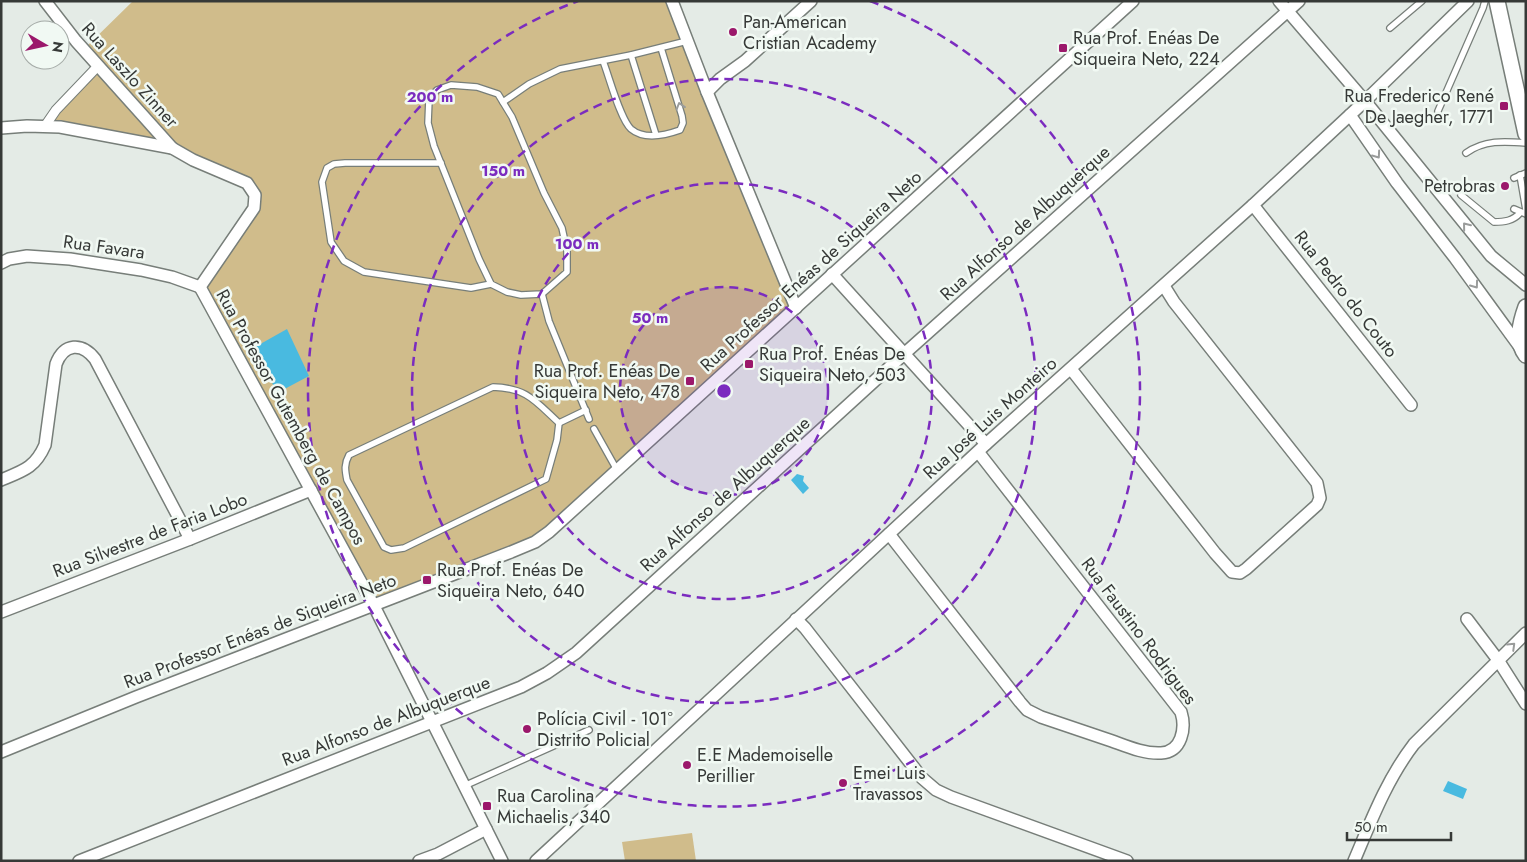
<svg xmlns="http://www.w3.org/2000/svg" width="1527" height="862" viewBox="0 0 1527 862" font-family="Jost,sans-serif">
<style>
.green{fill:#d0bc8b}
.water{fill:#49bae0}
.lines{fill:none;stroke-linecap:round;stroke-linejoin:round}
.service-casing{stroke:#777e79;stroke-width:8}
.pedestrian-casing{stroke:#777e79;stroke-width:11}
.minor-casing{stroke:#777e79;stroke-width:14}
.secondary-casing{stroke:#777e79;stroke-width:18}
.service{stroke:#fff;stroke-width:5.5}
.pedestrian{stroke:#fff;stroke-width:9}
.minor{stroke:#fff;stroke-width:11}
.secondary{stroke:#fff;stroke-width:15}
.oneway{stroke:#9a9c9b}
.ring{fill:none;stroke:#7b2cbf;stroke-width:2.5;stroke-dasharray:9 6}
.poi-dot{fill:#9b186b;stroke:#f1f9f3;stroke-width:2}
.labels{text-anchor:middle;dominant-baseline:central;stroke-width:5;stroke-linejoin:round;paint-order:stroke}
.poi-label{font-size:18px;fill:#363937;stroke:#f1f9f3;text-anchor:start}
.street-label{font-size:18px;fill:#363937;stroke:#f1f9f3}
.centre{fill:#7b2cbf;stroke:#f1f9f3;stroke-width:2.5}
.ring-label{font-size:15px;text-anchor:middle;font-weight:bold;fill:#7b2cbf;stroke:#f1f9f3;stroke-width:5;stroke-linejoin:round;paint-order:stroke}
</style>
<rect width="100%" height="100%" fill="#e4ebe6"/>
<g class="green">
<polygon points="133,1 670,1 789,306 549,532 374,606 205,285 214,278 205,284 250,215 252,188 172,148 84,49"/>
<polygon points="98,68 164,142 48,125"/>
<polygon points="692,833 696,861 625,861 622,842"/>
</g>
<g class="water">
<polygon points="287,329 309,376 277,393 255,347"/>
<polygon points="797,474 804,476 803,481 809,488 803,494 791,480"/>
<polygon points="1448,781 1467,789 1463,799 1443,791"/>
</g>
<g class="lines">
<g class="service-casing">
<g id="service">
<polyline points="1390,28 1422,1"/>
<polyline points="631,55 656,135"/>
<path d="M603,61c6,15 17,58 28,68 13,11 35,6 49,1l3,-7 -1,-7 -21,-68"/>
<polygon points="451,85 477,87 498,94 512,117 544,193 562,228 567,251 567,272 542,294 521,295 507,292 491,284 479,259 434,146 428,123 429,99 437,90"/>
<polyline points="503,102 529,84 560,69 631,55 687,41"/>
<polyline points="1438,111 1483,8 1485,1"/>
<path d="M1466,153c18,-13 38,-12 60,-10"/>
<polyline points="441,163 345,163 334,164 327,168 322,182 331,242 344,261 364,272 471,288 491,284"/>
<polyline points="1520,175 1526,210"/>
<polyline points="1514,178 1526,173"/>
<path d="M1461,195l33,27c10,0 19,-1 26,-9"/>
<polyline points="1514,209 1526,214"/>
<polyline points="542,294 549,321 589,419"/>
<path d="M493,387c34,1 42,14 66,36l-2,17 -11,39 -142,69 -13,2 -7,-3 -37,-67c-2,-10 -3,-16 2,-25z"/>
<polyline points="559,423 586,410"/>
<polyline points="594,429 617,470"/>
<polyline points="464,786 589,730"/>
</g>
</g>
<g class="pedestrian-casing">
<polyline id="pedestrian" points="45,126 56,110 98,66"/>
</g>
<g class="minor-casing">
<g id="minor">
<polyline points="45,1 76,41 172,148"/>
<polyline points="672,1 707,92 796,308"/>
<polyline points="1279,1 1365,101 1491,256 1526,285"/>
<polyline points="707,92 720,79 745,61 811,1"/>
<polyline points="1350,115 1397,183 1455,258 1522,350"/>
<polyline points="1,128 27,126 60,127 172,148 193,160 247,183 255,195 254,208 200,287"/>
<polyline points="1253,205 1411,405"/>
<polyline points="1,263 9,259 27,256 70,259 141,270 172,277 200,287"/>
<polyline points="832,274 986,444"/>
<polyline points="200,287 374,606 502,861"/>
<polyline points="1071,369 1215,553 1232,572 1240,573 1246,569 1317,505 1320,498 1317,483 1174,302 1164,286"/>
<path d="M1,480c22,-9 34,-12 44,-35l11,-81c8,-21 26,-22 39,-5l95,180"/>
<path d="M889,534l131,168 7,8 14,7c24,8 47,16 71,24 14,5 32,13 49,12 21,-1 25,-25 20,-41l-202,-259"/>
<polyline points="1,612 190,539 311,490"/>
<polyline points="796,619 805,628 922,778 936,790 951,797 1127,861"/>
<polyline points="1467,619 1498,660 1526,704"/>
<polyline points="1,752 136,697 511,552 535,542 549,532 1133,1"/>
<polyline points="79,861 521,687 547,673 576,653 904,354 1299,1"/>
<polyline points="419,861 438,854 486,829"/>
<polyline points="536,861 986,444 1253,205 1365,101 1468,1"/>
<path d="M1354,861c17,-40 33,-82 60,-117l112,-111"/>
</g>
</g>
<g class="secondary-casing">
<g id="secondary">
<polyline points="1497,1 1526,134"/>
<path d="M1526,307c-5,14 -11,34 0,48"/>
</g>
</g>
<use href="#service" class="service"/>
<use href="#pedestrian" class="pedestrian"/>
<use href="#minor" class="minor"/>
<use href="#secondary" class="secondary"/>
</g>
<defs><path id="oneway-chevron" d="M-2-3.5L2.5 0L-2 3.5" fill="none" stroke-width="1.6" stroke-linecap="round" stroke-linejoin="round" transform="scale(1.25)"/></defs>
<g class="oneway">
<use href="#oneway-chevron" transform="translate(680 106) rotate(-107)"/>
<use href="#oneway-chevron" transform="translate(1377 155) rotate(55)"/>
<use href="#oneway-chevron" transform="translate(1466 226) rotate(-129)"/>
<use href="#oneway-chevron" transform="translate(1475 285) rotate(54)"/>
<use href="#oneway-chevron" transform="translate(1512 646) rotate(-44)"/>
</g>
<circle cx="724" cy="391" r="104" fill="#7b2cbf" fill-opacity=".12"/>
<g class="ring">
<circle cx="724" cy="391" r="104"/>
<circle cx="724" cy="391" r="208"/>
<circle cx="724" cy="391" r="312"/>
<path d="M870 1A416 416 0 1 1 578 1"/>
</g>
<g class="poi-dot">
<circle cx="733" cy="32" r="5"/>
<rect x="1058" y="43" width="10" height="10" rx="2.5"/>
<rect x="1499" y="101" width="10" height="10" rx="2.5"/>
<circle cx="1505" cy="186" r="5"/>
<rect x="744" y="359" width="10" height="10" rx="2.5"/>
<rect x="685" y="376" width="10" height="10" rx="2.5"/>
<rect x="422" y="575" width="10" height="10" rx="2.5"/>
<circle cx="527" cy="729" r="5"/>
<circle cx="687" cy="765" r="5"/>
<circle cx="843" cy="783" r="5"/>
<rect x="482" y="801" width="10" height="10" rx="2.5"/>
</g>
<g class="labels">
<g class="poi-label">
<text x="743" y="22">Pan-American<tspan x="743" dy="21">Cristian Academy</tspan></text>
<text x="1073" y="38">Rua Prof. Enéas De<tspan x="1073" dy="21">Siqueira Neto, 224</tspan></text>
<text x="1494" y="96" text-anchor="end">Rua Frederico René<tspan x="1494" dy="21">De Jaegher, 1771</tspan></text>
<text x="1495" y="186" text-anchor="end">Petrobras</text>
<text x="759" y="354">Rua Prof. Enéas De<tspan x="759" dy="21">Siqueira Neto, 503</tspan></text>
<text x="680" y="371" text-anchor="end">Rua Prof. Enéas De<tspan x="680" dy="21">Siqueira Neto, 478</tspan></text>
<text x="437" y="570">Rua Prof. Enéas De<tspan x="437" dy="21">Siqueira Neto, 640</tspan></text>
<text x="537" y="719">Polícia Civil - 101º<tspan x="537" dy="21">Distrito Policial</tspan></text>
<text x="697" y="755">E.E Mademoiselle<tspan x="697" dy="21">Perillier</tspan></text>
<text x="853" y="773">Emei Luis<tspan x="853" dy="21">Travassos</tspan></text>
<text x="497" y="796">Rua Carolina<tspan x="497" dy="21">Michaelis, 340</tspan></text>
</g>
<g class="street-label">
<text transform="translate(130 75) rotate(48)">Rua Laszlo Zinner</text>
<text transform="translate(1025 223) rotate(-42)">Rua Alfonso de Albuquerque</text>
<text transform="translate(104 247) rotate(8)">Rua Favara</text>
<text transform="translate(811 271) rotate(-42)">Rua Professor Enéas de Siqueira Neto</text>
<text transform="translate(1346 294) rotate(52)">Rua Pedro do Couto</text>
<text transform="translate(291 417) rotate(61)">Rua Professor Gutemberg de Campos</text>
<text transform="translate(990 418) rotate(-42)">Rua José Luis Monteiro</text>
<text transform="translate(725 494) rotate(-42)">Rua Alfonso de Albuquerque</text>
<text transform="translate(150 535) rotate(-21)">Rua Silvestre de Faria Lobo</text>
<text transform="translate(260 631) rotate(-21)">Rua Professor Enéas de Siqueira Neto</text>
<text transform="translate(1139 631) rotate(53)">Rua Faustino Rodrigues</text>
<text transform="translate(386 721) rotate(-21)">Rua Alfonso de Albuquerque</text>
</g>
</g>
<circle cx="724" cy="391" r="8" class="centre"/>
<g class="ring-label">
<text x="430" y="102">200 m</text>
<text x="503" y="176">150 m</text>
<text x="577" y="249">100 m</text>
<text x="650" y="323">50 m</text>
</g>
<rect width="1527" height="862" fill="none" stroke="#363937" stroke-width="5"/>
<g transform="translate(45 45) rotate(99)"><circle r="24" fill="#f1f9f3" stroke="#a6aca8"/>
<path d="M0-4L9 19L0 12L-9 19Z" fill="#9b186b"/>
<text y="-8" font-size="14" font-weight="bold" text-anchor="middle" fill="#363937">N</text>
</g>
<path d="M1347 832v8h104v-8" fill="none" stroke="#363937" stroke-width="2.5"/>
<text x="1354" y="832" font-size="15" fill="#363937" stroke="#f1f9f3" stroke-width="4" paint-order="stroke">50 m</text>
</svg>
